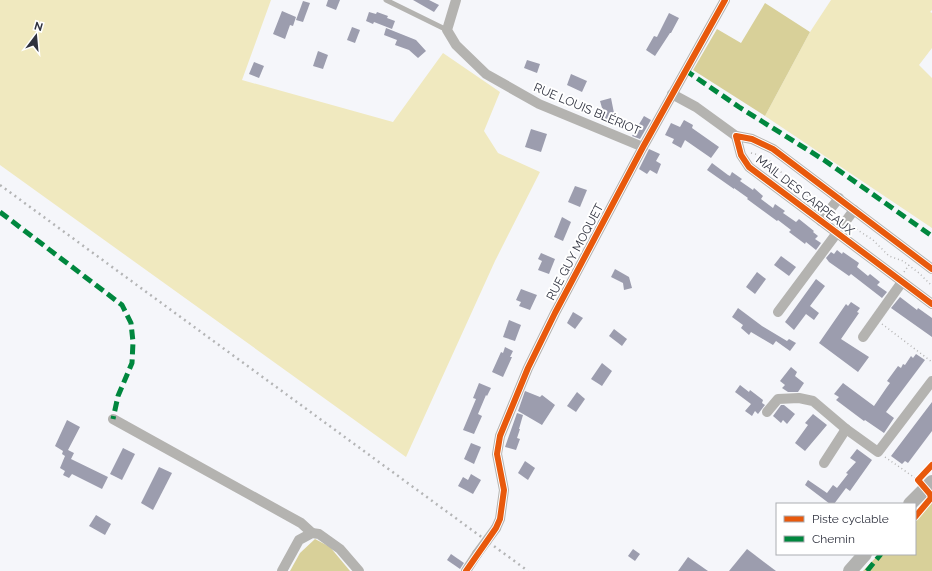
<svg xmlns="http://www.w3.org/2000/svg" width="932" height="571" viewBox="0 0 932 571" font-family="Raleway,sans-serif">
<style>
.green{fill:#f0e9bf}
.forest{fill:#d8d099}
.building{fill:#9c9dae}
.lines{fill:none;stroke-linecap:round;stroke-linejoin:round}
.path{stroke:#b4b4b4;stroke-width:1.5;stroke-dasharray:1 3;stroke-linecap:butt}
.lane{stroke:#b4b3b0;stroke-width:5}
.street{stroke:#b4b3b0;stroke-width:10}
.secondary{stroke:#b2b2b0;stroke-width:14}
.rail{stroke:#b4b5b6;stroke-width:2.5;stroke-dasharray:2 4;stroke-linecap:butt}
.street-bridge{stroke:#b4b3b0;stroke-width:10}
.quiet{stroke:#00873e;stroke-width:5;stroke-dasharray:10 5;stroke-linecap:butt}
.cycleway-casing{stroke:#fff;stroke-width:8}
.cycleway{stroke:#e8590c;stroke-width:6}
.labels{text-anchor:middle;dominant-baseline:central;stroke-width:4;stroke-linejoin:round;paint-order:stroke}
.street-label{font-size:12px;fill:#2e313e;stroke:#fff}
</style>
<rect width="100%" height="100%" fill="#f5f6fa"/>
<g class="green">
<polygon points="0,0 271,0 242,80 393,122 443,53 500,92 484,131 498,153 540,172 495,261 406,457 0,165"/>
<polygon points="831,0 932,0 932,10 930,12 932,13 932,48 919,65 932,78 932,228 765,116 810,32"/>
</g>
<g class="forest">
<polygon points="765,3 810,32 765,116 693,70 717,29 741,43"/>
<polygon points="932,500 932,571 863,571 879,554 915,554 915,517"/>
<polygon points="315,539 330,547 350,571 290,571 300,553"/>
</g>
<g class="building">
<polygon points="328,0 340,0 336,10 326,6"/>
<polygon points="413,0 429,0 439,5 434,12"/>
<polygon points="303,1 310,3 303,22 296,20"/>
<polygon points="282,11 296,17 293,26 290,25 285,39 273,34"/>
<polygon points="369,12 376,14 377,12 388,16 387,18 395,21 392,29 374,22 373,24 366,21"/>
<polygon points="669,13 679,18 671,33 670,33 655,56 646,50 654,36 657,37"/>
<polygon points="352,27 360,30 355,43 347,40"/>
<polygon points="386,28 416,40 426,51 418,58 409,50 395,45 397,40 384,35"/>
<polygon points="318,51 328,55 323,69 313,66"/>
<polygon points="527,60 540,64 537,73 524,68"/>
<polygon points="254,62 264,66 259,78 249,74"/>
<polygon points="571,74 587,81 582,92 567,85"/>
<polygon points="611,98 614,113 611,112 608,120 599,116 602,108 600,101"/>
<polygon points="644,116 651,120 640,139 632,136"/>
<polygon points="684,120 693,125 692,128 719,147 711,158 685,140 681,148 672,143 674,139 665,135 671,123 680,127"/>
<polygon points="531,129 547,134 541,152 525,147"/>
<polygon points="649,149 660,154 656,161 661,164 657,174 650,170 647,174 639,169"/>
<polygon points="712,163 728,175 730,176 732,172 742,179 740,181 753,190 754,188 763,196 761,199 773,208 775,204 785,211 783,213 796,222 799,219 814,231 813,232 818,236 815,239 821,243 816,250 806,242 805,244 789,232 791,230 778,220 777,221 747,199 748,198 734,188 734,189 707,170"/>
<polygon points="575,186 587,190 580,207 568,202"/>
<polygon points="562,217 571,222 563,241 554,237"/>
<polygon points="837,250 842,254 843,252 859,263 857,267 868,276 870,274 880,282 877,285 887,292 882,298 851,274 849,276 829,262 826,258 831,252 834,254"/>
<polygon points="541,253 555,259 549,274 538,270 542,261 538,259"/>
<polygon points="781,256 796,267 789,276 774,265"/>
<polygon points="615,269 629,277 632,288 624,290 623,283 611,277"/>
<polygon points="757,272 766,279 755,294 746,287"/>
<polygon points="816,279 825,286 810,306 819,313 814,320 806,314 794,330 785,322"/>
<polygon points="521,289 537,295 530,310 519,306 521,302 516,300"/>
<polygon points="900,297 917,310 918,308 932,318 932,337 891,308"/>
<polygon points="851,302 860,308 857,312 859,313 841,339 869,357 858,372 819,343 846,304 848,306"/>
<polygon points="738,308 762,326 787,341 789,339 796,343 790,351 776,341 773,345 751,332 749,335 741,328 743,325 732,317"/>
<polygon points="573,312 583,318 575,329 567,323"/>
<polygon points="509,320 521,325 515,341 503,337"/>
<polygon points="614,329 627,339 622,346 609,336"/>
<polygon points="505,347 513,351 510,357 512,357 503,377 492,372 501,352 503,353"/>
<polygon points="916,354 925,360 886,412 894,418 884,433 865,420 864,421 836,400 839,397 834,394 843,383 874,406 887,387 890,383 887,381 898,366 901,368 903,364 905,365 911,356 913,358"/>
<polygon points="602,363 612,371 602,386 591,379"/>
<polygon points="791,367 797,372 795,376 804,383 798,392 788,392 782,388 785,385 780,381"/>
<polygon points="479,383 491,388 487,396 486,395 478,414 482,416 474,434 463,430 476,399 473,398"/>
<polygon points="740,385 749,392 750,390 763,400 762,403 765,405 758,414 755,411 752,416 745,411 751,404 735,392"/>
<polygon points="525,391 540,397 542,395 555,405 542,425 518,411"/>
<polygon points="577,392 585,399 576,412 567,406"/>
<polygon points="932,402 932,431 908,463 905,461 902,464 891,456"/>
<polygon points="781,405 784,405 795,414 787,424 783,420 781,423 773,416"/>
<polygon points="517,413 523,415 519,429 520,429 517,438 520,439 516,450 505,447"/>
<polygon points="813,414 827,425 805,451 795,443 808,425 805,423"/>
<polygon points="67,420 80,427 68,450 74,453 71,459 108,477 102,489 72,474 69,478 63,475 65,471 60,468 65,456 62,454 63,451 55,446"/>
<polygon points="471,443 481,447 474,464 464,459"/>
<polygon points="123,448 135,454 122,480 110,474"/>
<polygon points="857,449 872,460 850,491 846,488 834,504 830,504 805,485 808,480 827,493 833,485 837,488 848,474 846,473 856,462 850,458"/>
<polygon points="525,461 535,468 528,480 518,473"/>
<polygon points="159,467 172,473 153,510 141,503"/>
<polygon points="471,474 481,480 473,494 458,486 463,477 468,480"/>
<polygon points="96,515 111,524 105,535 89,526"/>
<polygon points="633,549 640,554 635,561 628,556"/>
<polygon points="747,549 776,571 729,571"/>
<polygon points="451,554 464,563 460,569 447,560"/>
<polygon points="688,557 708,571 678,571"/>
</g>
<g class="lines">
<g class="path">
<path d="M751,153c27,6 30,24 48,38 7,6 17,8 24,14"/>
<polyline points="853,227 873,240 889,256 903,261 919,273 932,286"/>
<polyline points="904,272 909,265"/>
<polyline points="882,324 932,362"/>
<polyline points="885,457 918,480"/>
</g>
<polyline class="lane" points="386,0 447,30"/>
<g class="street">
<polyline points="456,0 447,30 456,45 486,74 539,104 643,147"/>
<polyline points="672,94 696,107 736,136"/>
<polyline points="821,221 839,198"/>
<polyline points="932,269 773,149 752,139 736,136 741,155 749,167 932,304"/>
<polyline points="778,312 854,210"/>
<polyline points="863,337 902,282"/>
<polyline points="767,412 778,399 799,398 813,401 846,429 878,452 932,381"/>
<polyline points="113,419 301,523 312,533"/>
<polyline points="824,463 846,429"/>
<polyline points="496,528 500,519 504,490 497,454 500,436 528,368 555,313 643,147 725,0"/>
<polyline points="282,571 299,540 312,533 319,534 340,549 359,571"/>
<polyline points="466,571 477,554"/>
</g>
<g class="secondary">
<polyline points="910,504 932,482"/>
<polyline points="850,571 865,554"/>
</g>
<polyline class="rail" points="0,185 528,571"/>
<polyline class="street-bridge" points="477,554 496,528"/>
<g class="quiet">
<polyline points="685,70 739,107 824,160 932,236"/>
<polyline points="0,212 122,305 131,323 133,342 132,363 118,396 113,419"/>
<polyline points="867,571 881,554"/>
</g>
<g class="cycleway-casing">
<g id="cycleway">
<polyline points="932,269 773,149 752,139 736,136 741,155 749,167 932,304"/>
<polyline points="915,517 931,498 930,494 918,480 932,465"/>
<polyline points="466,571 496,528 500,519 504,490 497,454 500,436 528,368 555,313 643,147 725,0"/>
</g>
</g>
<use href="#cycleway" class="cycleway"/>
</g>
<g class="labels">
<g class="street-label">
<text transform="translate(587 109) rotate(23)">RUE LOUIS BLÉRIOT</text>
<text transform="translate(805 195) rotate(38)">MAIL DES CARPEAUX</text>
<text transform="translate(575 252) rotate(-62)">RUE GUY MOQUET</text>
</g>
</g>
<rect x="776" y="503" width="140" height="52" fill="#ffffff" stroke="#abadb2"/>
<rect x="784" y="516" width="20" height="6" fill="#e8590c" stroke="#abadb2"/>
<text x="812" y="523" font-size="12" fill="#2e313e">Piste cyclable</text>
<rect x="784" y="536" width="20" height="6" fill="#00873e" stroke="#abadb2"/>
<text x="812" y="543" font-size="12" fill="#2e313e">Chemin</text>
<g transform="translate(36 36) rotate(16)" stroke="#ffffff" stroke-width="3" paint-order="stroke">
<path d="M0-3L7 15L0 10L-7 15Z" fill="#2e313e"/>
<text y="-6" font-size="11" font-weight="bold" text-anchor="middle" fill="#2e313e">N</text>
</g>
</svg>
